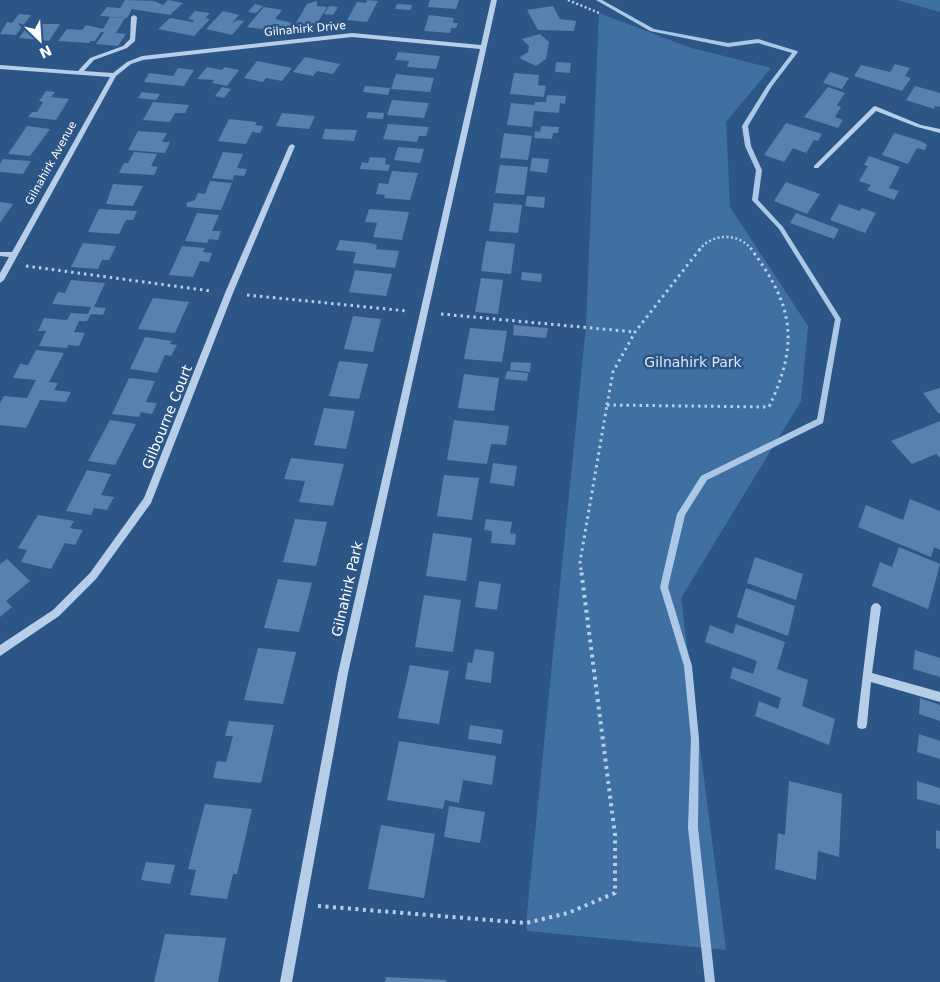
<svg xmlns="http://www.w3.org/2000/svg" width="940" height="982" viewBox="0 0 940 982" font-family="'DejaVu Sans',sans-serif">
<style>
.green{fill:#4070a2}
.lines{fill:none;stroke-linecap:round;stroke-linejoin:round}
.stream{fill:#abc9e7;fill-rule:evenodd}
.building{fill:#5781af}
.path-far2{stroke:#b6cee7;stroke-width:2.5;stroke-dasharray:2 2.5;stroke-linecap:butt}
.path-far1{stroke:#b6cee7;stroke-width:3;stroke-dasharray:2.5 4;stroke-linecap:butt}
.path{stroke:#b6cee7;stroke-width:4;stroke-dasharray:3 4.5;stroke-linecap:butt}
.minor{fill:#b6cee7;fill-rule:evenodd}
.labels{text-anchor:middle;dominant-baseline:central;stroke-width:5;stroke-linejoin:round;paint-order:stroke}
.far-street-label{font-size:11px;fill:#fff;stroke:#2b5686}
.park-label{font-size:14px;fill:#d9e7f6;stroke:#2b5686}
.street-label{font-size:14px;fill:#fff;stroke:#2b5686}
</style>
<rect width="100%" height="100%" fill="#2b5686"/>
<g class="green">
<polygon points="897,0 940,0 940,12"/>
<polygon points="599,13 688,47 771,68 726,122 730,207 808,326 801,401 681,598 726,950 527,931 526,923 586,326"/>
</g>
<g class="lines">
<polygon class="stream" points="596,0 602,0 654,29 728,43 758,39 797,51 798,52 772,86 748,126 751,146 762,170 758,200 783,227 841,319 823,423 707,480 685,515 668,587 692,666 699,739 698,828 715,982 705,982 688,828 691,739 684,666 660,587 677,514 701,476 817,419 835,319 779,229 752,200 756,170 745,146 742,126 767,86 792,53 758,43 728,47 650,31"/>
</g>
<g class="building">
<polygon points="125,0 154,1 163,5 168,0 183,3 170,15 132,9 127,18 100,16 107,7 120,8"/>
<polygon points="367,0 378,1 367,22 347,20 357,2 366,3"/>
<polygon points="430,0 459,0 456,9 428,7"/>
<polygon points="317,1 317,6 327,7 316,25 296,23 307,4"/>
<polygon points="255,4 263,6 256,13 248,12"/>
<polygon points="397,4 412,5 411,10 395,9"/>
<polygon points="329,6 338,7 333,15 324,14"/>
<polygon points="553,6 560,19 576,21 574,31 538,30 527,10"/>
<polygon points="264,7 282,10 275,19 293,23 286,32 247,27"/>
<polygon points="195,11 210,13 205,18 210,19 194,36 158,29 170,18 193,22 194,20 188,19"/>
<polygon points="223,11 239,15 232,23 238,20 244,21 232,35 206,29"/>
<polygon points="19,14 31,15 16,35 0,34 7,22 12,23"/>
<polygon points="429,15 454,18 453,23 458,23 456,28 451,28 450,33 424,31"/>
<polygon points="110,17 125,18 116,33 126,34 118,46 96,44 104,32 101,32 95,41 91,41 89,43 58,41 67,29 82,30 86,25 103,29"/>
<polygon points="37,24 60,24 49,41 19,38 28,26 35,27"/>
<polygon points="540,34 549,42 546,59 536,66 519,58 528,52 529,46 522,39"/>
<polygon points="398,52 440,56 436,69 407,67 409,61 395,60"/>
<polygon points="305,57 340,64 333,74 317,71 313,76 293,72"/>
<polygon points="257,61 292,68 282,81 266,78 263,82 244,78"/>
<polygon points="556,62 571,63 570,73 555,72"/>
<polygon points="895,64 910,68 905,76 911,78 902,91 854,76 861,65 890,72"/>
<polygon points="207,67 222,70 225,67 239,70 227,86 212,83 214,80 197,79"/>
<polygon points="178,68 194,70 184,86 144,82 149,73 173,76"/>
<polygon points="830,72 849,78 842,89 823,83"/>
<polygon points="514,73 539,75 538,85 546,86 544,97 510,94"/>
<polygon points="396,74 434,78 430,92 391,89"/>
<polygon points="365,86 390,88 388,95 363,92"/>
<polygon points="915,86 940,93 940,107 935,106 934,109 906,100"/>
<polygon points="222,87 231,89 224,98 215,96"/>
<polygon points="828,87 845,93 837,105 841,107 835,117 843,120 838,128 804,117"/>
<polygon points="46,91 55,92 51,97 69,99 56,120 28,117 32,112 37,112 43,102 39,101"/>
<polygon points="142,92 160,94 156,100 138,98"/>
<polygon points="547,95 566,96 565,104 560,103 559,113 534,111 532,127 507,125 511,103 534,105 535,102 546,102"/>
<polygon points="392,100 429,103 424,118 387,115"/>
<polygon points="153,102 189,105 185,113 175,113 170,122 143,120"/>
<polygon points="368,112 384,113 383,119 366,118"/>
<polygon points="282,113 315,116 309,129 276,126"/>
<polygon points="229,119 257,122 255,125 263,126 260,133 252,132 246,144 218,141"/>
<polygon points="786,123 822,134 818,141 814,140 806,153 793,148 784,162 764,155"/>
<polygon points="388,124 429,127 426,136 419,136 417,142 383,139"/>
<polygon points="27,126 50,129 30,156 8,154"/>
<polygon points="541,126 559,127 558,133 553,133 552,139 534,138 535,131 540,132"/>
<polygon points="325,129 357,130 354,141 322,139"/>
<polygon points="138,131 167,133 162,142 170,142 165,153 128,150"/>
<polygon points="504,133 532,136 528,160 500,158"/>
<polygon points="894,133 921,141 927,145 925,150 917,148 908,164 882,155"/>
<polygon points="398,147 424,149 420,163 394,160"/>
<polygon points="134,152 157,154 151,166 158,167 154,175 119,173 124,163 128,163"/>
<polygon points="223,152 243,154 237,168 247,169 244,176 234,175 233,180 212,178"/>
<polygon points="869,156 900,167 889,188 899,191 894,200 867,190 871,185 859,181 868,166 864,165"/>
<polygon points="370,157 386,158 385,164 390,165 388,171 360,169 362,162 368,163"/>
<polygon points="532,158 549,159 547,173 530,171"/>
<polygon points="3,159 31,161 23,174 0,172 0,164"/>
<polygon points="500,165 528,167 524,195 495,193"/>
<polygon points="392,171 418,173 410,200 384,198 385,195 376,194 379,183 388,184"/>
<polygon points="210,181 232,183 221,210 187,207 186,203 195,200 198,193 205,194"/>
<polygon points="786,182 820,194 807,214 774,201"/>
<polygon points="113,184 143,186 133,206 106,204"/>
<polygon points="527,196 545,197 544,208 525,206"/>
<polygon points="0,202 13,204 0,223"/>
<polygon points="494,203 522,205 518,233 489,231"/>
<polygon points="839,204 860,211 862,208 876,213 865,233 830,220"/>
<polygon points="99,209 137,211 133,220 126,220 119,234 88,232"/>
<polygon points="369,209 409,212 402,240 373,237 377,223 365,222"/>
<polygon points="197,213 219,215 212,231 221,231 218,240 209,239 207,243 185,241"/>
<polygon points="796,213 839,229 834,239 790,223"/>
<polygon points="340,240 370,243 377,245 376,249 399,251 395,268 353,263 356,252 336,250"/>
<polygon points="486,241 515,244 511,274 481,271"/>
<polygon points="83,243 116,246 109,260 102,260 98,269 71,267"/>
<polygon points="182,246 205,248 203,252 212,253 209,262 200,261 193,277 169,275"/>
<polygon points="355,270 392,274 386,296 349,292"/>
<polygon points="522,272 542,274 541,282 521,280"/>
<polygon points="481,278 503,280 498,314 475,312"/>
<polygon points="71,280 105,283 94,307 106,308 103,315 91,314 87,321 79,321 74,332 85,333 79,346 68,345 67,348 39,346 46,331 38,331 44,318 67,320 71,313 88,314 91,307 52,304 58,292 65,293"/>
<polygon points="153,298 189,302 175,333 138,329"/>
<polygon points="353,316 381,319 373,352 344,349"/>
<polygon points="514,325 548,328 546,338 513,335"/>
<polygon points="470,328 507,331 502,362 464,359"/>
<polygon points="145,337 172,341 170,344 177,345 171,356 165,355 157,373 130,369"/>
<polygon points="36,350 64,353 49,382 58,383 54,390 71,392 66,402 40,400 26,428 0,425 0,403 4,396 27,398 36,380 13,378 20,364 28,365"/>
<polygon points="339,361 368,364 359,399 329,396"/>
<polygon points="511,362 531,363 530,372 510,370"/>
<polygon points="507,371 528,373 527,381 505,379"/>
<polygon points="464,374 499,378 494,411 458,408"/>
<polygon points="129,378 155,381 146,402 157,403 152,414 141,412 139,417 112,414"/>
<polygon points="940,388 940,413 938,413 923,393"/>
<polygon points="324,408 355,411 346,449 314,445"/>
<polygon points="110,420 136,424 115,465 88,461"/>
<polygon points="454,420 509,426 506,445 491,444 487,464 447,460"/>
<polygon points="940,421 940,458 936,454 912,464 891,441"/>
<polygon points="291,458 344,464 333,506 299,502 305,481 284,479"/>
<polygon points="493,463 517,466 514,486 490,483"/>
<polygon points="87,470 111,474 101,495 114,497 107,510 94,508 91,515 66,511"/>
<polygon points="444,475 479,478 472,520 437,516"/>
<polygon points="910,499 940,511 940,550 934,547 931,557 858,527 866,505 903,520"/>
<polygon points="38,515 74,521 70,528 83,530 75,545 65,543 51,569 21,562 27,550 18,548"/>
<polygon points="295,519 327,522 316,566 283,562"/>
<polygon points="486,519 512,522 510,533 516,534 515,545 491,543 492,531 484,530"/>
<polygon points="433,533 472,538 466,581 426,576"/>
<polygon points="899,547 940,564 928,609 872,586 880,562 892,567"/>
<polygon points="755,557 803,574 796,600 747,583"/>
<polygon points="7,559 30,581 6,601 12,607 0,617 0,564"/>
<polygon points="278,579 312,583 299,632 264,628"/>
<polygon points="479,581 501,584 497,610 475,607"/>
<polygon points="746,588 795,606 788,636 737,617"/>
<polygon points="424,595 461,600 453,652 415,647"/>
<polygon points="736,624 785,642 777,669 808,680 802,706 835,719 829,745 755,716 759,701 778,709 781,698 730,678 733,667 753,674 757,661 705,642 710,625 733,634"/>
<polygon points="258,648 296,652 283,704 244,700"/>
<polygon points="475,649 494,652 491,683 465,679 468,662 472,663"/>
<polygon points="915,650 940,658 940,677 913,669"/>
<polygon points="410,665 449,671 439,724 398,718"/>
<polygon points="920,698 940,705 940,721 919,714"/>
<polygon points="229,721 274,725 261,783 213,778 217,761 226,762 233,736 225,736"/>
<polygon points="470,725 503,730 501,744 468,739"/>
<polygon points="919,734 940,741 940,759 917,752"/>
<polygon points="399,741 496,756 492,785 463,780 459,803 445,800 443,809 387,800"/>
<polygon points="789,781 842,794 839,857 818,851 816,880 775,869 778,833 785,835"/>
<polygon points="917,781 940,788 940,805 917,799"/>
<polygon points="205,804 252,809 237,874 233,874 227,899 190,895 196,870 188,869"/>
<polygon points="449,806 485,812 480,843 444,837"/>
<polygon points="381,825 435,834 424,898 368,889"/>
<polygon points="936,830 940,831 940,849 936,848"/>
<polygon points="146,862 175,865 170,884 141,880"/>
<polygon points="165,934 226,938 218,982 154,982"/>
<polygon points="386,977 447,980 446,982 385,982"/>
</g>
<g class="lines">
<g class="path-far2">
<polyline points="568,0 599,13"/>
<path d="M699,250c13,-17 40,-18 53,0"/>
</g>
<g class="path-far1">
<polyline points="26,266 211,291"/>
<polyline points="247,295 407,311"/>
<polyline points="441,314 635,332"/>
<path d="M607,405l162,2c30,-64 25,-101 -18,-158"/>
<polyline points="607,405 613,372 635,332 700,249"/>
<polyline points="581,570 580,562 607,405"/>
</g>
<polyline class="path" points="318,906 526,923 568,913 615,893 615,835 581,569"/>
<g class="minor">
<polygon points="491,0 497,0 348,673 292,982 280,982 338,673 480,49 352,37 143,60 131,64 116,76 4,280 0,283 0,273 9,257 0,256 0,252 12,252 110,77 0,69 0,65 78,71 90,58 123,46 130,39 131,17 134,15 137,17 135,41 127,48 94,60 84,71 113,73 127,62 142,56 352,33 481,45"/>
<polygon points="875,106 921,125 940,129 940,133 917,127 876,111 818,168 814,168 814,166 873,107"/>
<polygon points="292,144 295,146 233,293 151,503 96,579 59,616 0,656 0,645 53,610 90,573 144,498 225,293 289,146"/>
<polygon points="876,603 879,604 881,607 872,673 940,692 940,702 871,682 867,724 866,728 862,729 858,728 857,724 871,607 873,604"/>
</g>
</g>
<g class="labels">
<g class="far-street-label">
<text transform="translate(305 29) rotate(-5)">Gilnahirk Drive</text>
<text transform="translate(51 163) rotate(-61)">Gilnahirk Avenue</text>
</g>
<g class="park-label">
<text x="693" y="362">Gilnahirk Park</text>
</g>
<g class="street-label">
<text transform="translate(167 417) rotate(-68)">Gilbourne Court</text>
<text transform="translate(347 589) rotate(-77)">Gilnahirk Park</text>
</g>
</g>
<g transform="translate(40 40) rotate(155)" stroke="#2b5686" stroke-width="4" paint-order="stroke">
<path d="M0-4L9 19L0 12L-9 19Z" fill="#ffffff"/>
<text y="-8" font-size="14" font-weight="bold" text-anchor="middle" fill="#ffffff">N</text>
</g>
</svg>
